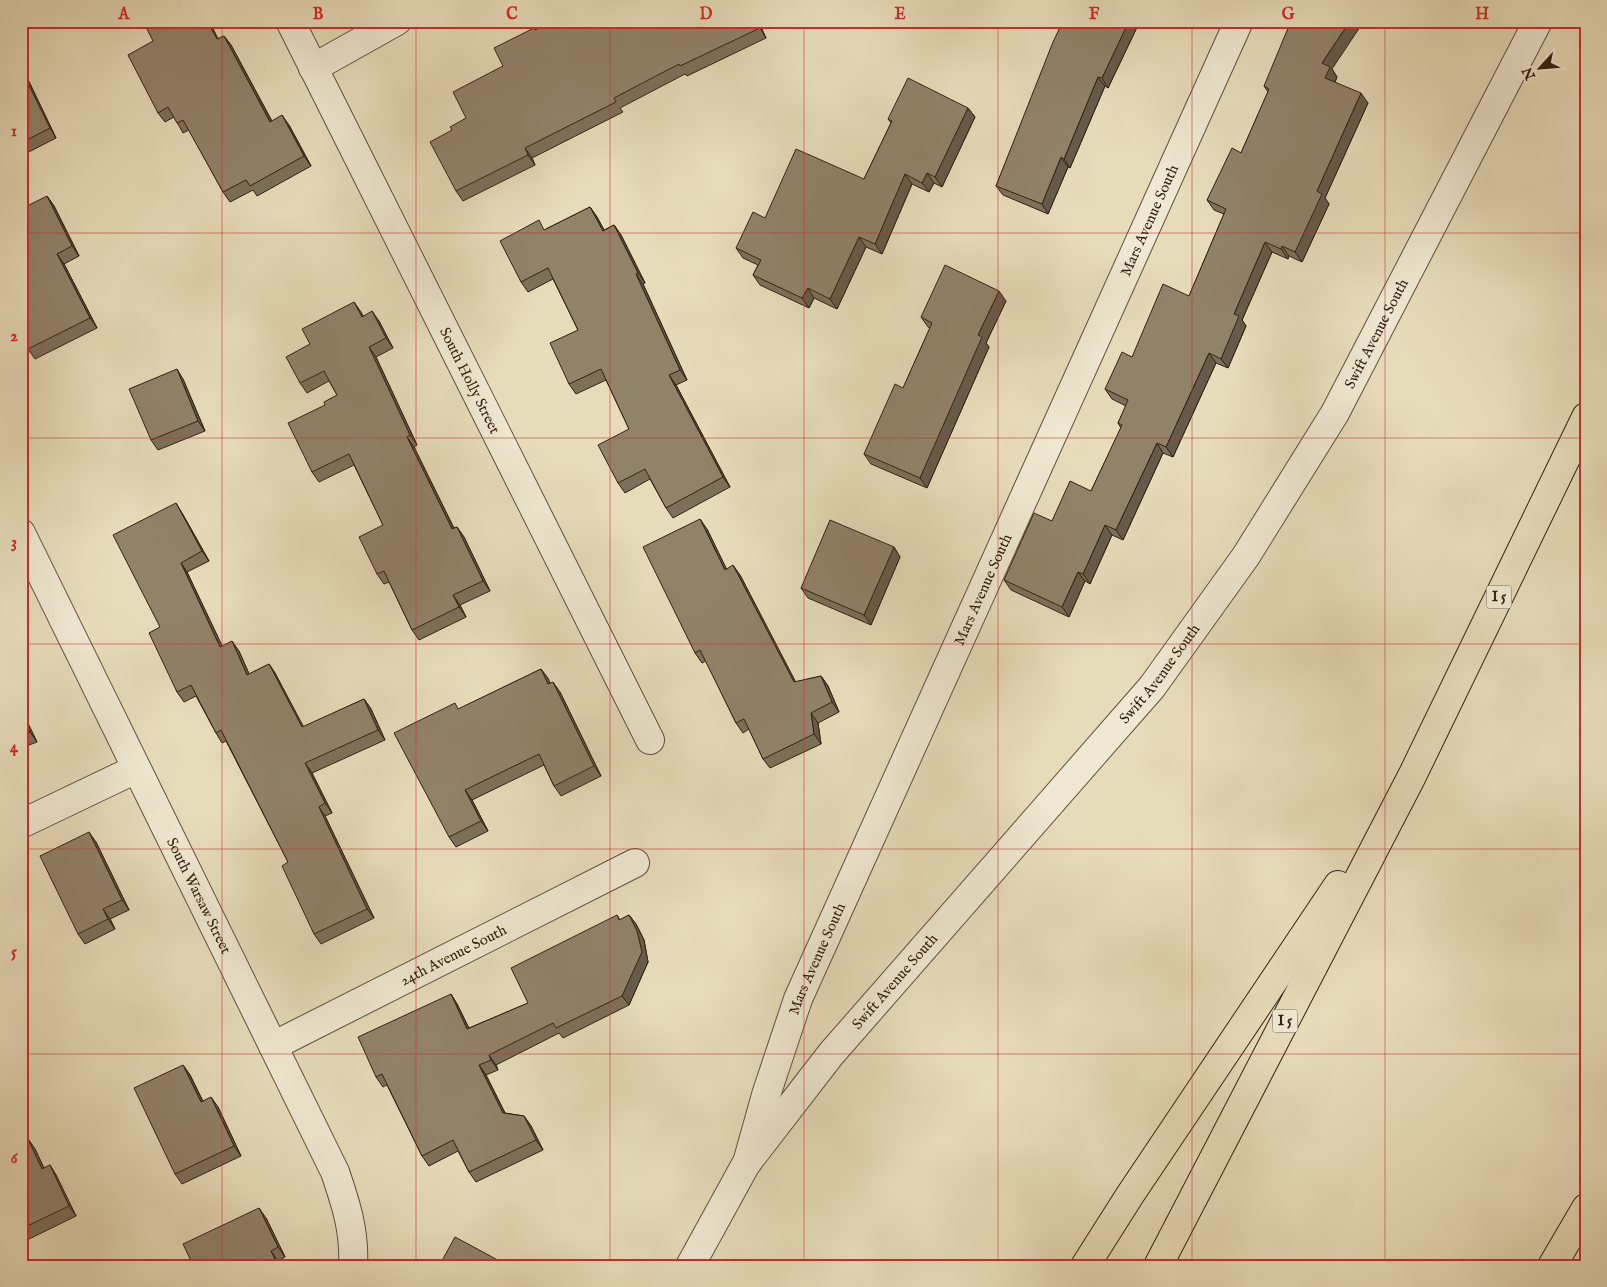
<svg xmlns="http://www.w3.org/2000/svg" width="1607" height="1287" viewBox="0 0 1607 1287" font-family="'IM FELL English',serif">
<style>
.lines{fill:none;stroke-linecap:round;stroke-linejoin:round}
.minor-casing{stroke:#61503d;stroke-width:30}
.tertiary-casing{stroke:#61503d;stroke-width:30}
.motorway-casing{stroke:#342113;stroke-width:30}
.minor{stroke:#efe8d2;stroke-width:28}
.tertiary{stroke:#efe8d2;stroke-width:28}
.motorway{stroke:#e7dcba;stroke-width:28}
.wall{fill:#7d705b;stroke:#342113}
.shaded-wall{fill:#665b4a;stroke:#342113}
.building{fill:#91826a;stroke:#342113}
.grid{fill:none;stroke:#d62828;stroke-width:1;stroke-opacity:0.55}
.labels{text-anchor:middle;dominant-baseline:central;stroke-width:4;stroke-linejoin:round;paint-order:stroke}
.shield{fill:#efe8d2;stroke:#6c5d4c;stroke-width:1}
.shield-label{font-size:14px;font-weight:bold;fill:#342113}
.street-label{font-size:15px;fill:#342113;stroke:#efe8d2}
.neatline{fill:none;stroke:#d62828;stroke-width:2}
.grid-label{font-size:16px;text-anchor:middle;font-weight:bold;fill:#d62828}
</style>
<rect width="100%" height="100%" fill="#e7dcba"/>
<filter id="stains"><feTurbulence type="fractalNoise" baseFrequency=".004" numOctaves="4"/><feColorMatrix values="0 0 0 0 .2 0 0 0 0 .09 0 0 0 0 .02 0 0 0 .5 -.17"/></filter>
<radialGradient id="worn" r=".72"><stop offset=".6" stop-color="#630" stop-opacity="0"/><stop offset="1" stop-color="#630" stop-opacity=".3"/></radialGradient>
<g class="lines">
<g class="minor-casing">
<g id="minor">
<path id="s1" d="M290,21l360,719"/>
<polyline points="313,68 397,21"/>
<path id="s2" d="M21,533l314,639c11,32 20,60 18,94"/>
<polyline points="21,824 136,769"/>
<path id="s3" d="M273,1046l362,-183"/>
<path id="s4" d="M747,1163l19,-68 32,-96 441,-978"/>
</g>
</g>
<g class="tertiary-casing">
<g id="tertiary">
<path id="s5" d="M690,1266l56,-102 85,-110 321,-367 94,-131 89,-143 203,-392"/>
</g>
</g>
<g class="motorway-casing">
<g id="motorway">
<polyline points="1085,1266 1130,1195 1338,885"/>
<polyline points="1158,1266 1412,776 1586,417"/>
<polyline points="1552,1266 1586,1208"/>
</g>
</g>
<use href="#minor" class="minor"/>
<use href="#tertiary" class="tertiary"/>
<use href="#motorway" class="motorway"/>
</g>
<g class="wall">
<polygon points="758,21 766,38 687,76 685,74 620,108 623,112 532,158 535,165 463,201 456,191 466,118 503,66 536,30"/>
<polygon points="1063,21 1140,21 1108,88 1105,86 1070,168 1068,167 1048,214 1003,195 996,186"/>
<polygon points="211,25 218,39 224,36 231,45 272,121 289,125 311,166 257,196 253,190 230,202 223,192 189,130 183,133 174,117 165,122 158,113 153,41"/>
<polygon points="21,65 56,138 21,156"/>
<polygon points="1332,69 1337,77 1335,82 1368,103 1325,198 1329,204 1302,262 1289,256 1288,259 1272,252 1242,320 1246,326 1228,368 1216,363 1173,457 1163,453 1123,540 1112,535 1090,584 1085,581 1069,617 1011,590 1004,580 1052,521 1091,491 1121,428 1118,423 1126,406 1112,399 1105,389 1132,357 1189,296 1224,214 1214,210 1207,200 1241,153 1268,92 1264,86"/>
<polygon points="968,108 975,117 942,187 934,183 929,192 912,184 882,254 866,247 837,309 814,298 809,308 760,285 753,275 758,265 743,258 736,248 765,218 864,179 891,123 888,119"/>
<polygon points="47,196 54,206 79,256 64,264 97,328 35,359 28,349"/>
<polygon points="590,207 597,217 604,230 614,225 621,235 645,283 643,284 687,380 676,385 730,487 673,518 666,508 650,479 625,493 618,483 629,429 606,380 576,394 569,384 578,330 553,279 528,292 521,282 546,229"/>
<polygon points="1006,301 986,343 989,347 927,488 871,464 864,454 903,388 930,328 928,327 921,317"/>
<polygon points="354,302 363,316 379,321 393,348 376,357 417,445 414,447 454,528 457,527 464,537 490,591 460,605 466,617 419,640 412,630 389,582 384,584 377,574 383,525 354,465 319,482 312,472 325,405 337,395 329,381 307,393 300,383 310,344"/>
<polygon points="183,379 205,431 158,450 151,440"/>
<polygon points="182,513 209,561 187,572 222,646 239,651 249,674 269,664 275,673 303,727 364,699 371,709 385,740 312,773 332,813 325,816 374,918 321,944 314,934 288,862 226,741 222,743 216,733 196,696 184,702 177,692 160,627"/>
<polygon points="707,529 726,569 740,575 795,682 821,676 828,686 839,712 818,723 821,744 770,768 763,759 749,729 743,733 736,723 706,661 702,663 695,653"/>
<polygon points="894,547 900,557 871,625 808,598 801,588"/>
<polygon points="541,669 550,683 560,692 601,776 561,796 554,786 544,765 472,800 488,831 456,847 449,837 459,709"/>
<polygon points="21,709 37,742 21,748"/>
<polygon points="96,842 129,910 110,919 115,929 85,944 78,934"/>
<polygon points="617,915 620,920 629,915 636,924 644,940 648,962 629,1005 563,1038 559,1033 496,1065 498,1070 486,1075 505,1113 524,1116 531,1126 543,1150 476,1182 469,1172 458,1151 429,1166 422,1156 387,1085 383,1087 376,1077 451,994 457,1004 469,1028 528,1003"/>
<polygon points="183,1065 190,1075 203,1101 218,1107 241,1156 182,1184 175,1174"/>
<polygon points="28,1139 35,1149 44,1168 50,1165 56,1175 76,1216 21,1243 21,1143"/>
<polygon points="266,1218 285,1257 278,1261 280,1266 191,1266"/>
</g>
<g class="shaded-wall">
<polygon points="207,21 208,21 211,25 223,49 217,39"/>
<polygon points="756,21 758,21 766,38 760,28"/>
<polygon points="1129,21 1140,21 1108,88 1102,78"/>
<polygon points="1350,21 1364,21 1332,69 1337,77 1332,88 1325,78 1322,63"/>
<polygon points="224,36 231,45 277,131 270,122"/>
<polygon points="21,65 56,138 50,128 21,69"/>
<polygon points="1098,77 1105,86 1070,168 1064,159"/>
<polygon points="1361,93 1368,103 1325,198 1329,204 1302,262 1295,252 1317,191"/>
<polygon points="968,108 975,117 942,187 935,177"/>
<polygon points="282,115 289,125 311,166 304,156"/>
<polygon points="525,148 532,158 535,165 528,155"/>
<polygon points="1061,157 1068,167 1048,214 1042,204"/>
<polygon points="927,173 934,183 929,192 922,183"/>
<polygon points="905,174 912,184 882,254 875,244"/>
<polygon points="47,196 54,206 79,256 72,246"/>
<polygon points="590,207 597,217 610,241 603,231"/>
<polygon points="614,225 621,235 645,283 638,273"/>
<polygon points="859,237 866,247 837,309 830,299"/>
<polygon points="1265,242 1272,252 1242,320 1246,326 1228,368 1221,359 1234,314"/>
<polygon points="1282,246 1289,256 1288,259 1281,249"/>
<polygon points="57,254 64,264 97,328 90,318"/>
<polygon points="636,274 643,284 687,380 680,370"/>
<polygon points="808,288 814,298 809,308 802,298"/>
<polygon points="999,291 1006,301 986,343 989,347 927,488 920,478 978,335"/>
<polygon points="354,302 361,312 369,327 362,317"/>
<polygon points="372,311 379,321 393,348 386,338"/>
<polygon points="369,347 376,357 417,445 410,435"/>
<polygon points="1209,353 1216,363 1173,457 1166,447"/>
<polygon points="177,369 183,379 205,431 198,421"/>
<polygon points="669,375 676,385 730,487 723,477"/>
<polygon points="407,437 414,447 459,539 452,529"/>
<polygon points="1157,443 1163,453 1123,540 1116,530"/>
<polygon points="176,503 182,513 209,561 202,551"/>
<polygon points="700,519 707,529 732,580 725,570"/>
<polygon points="1105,525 1112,535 1090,584 1083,574"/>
<polygon points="457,527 464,537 490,591 483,581"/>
<polygon points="894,547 900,557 871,625 864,615"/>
<polygon points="181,563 187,572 227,656 220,647"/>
<polygon points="733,565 740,575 801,692 794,682"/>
<polygon points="1078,572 1085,581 1069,617 1062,607"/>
<polygon points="453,595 460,605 466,617 459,607"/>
<polygon points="232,641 239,651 254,685 247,675"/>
<polygon points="269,664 275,673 309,737 302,727"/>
<polygon points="541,669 548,678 555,694 548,684"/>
<polygon points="821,676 828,686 839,712 832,702"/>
<polygon points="553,682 560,692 601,776 594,766"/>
<polygon points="364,699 371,709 385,740 378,730"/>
<polygon points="21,709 37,742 30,732 21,714"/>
<polygon points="811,713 818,723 821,744 814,734"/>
<polygon points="305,763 312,773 332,813 325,803"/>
<polygon points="465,790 472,800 488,831 481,821"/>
<polygon points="319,807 325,816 374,918 367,909"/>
<polygon points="89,832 96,842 129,910 122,900"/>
<polygon points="103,909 110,919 115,929 108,919"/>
<polygon points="629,915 636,924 644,940 648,962 629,1005 622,996"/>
<polygon points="451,994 457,1004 474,1039 467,1029"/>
<polygon points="489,1055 496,1065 498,1070 491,1060"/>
<polygon points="183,1065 190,1075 208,1112 201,1102"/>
<polygon points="479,1065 486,1075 510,1123 503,1113"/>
<polygon points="211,1097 218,1107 241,1156 234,1146"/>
<polygon points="524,1116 531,1126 543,1150 536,1140"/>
<polygon points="28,1139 35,1149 49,1179 42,1169"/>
<polygon points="50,1165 56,1175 76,1216 69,1206"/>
<polygon points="259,1208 266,1218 285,1257 278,1247"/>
<polygon points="271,1251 278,1261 280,1266 278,1266"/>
</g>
<g class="building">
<polygon points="143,21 207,21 217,39 224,36 270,122 282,115 304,156 250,186 246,180 223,192 183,120 177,123 168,107 158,113 128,55 153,41"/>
<polygon points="553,21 756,21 760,28 680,66 679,64 614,98 616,102 525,148 528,155 456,191 430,142 452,130 450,127 466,118 453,92 503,66 494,48 534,28 535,30"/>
<polygon points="1063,21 1129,21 1102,78 1098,77 1064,159 1061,157 1042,204 996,186 1053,42"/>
<polygon points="1291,21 1350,21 1322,63 1330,67 1325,78 1361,93 1317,191 1322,194 1295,252 1282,246 1281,249 1265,242 1234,314 1239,316 1221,359 1209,353 1166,447 1157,443 1116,530 1105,525 1083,574 1078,572 1062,607 1004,580 1034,513 1052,521 1070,481 1091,491 1122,425 1118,423 1128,400 1105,389 1122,352 1132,357 1163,284 1189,296 1226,209 1207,200 1232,148 1241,153 1269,89 1264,86"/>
<polygon points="21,69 50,128 21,143"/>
<polygon points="908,78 968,108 935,177 927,173 922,183 905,174 875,244 859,237 830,299 808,288 802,298 753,275 761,260 736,248 753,212 765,218 796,149 864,179 892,121 888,119"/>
<polygon points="47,196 72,246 57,254 90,318 28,349 21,335 21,209"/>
<polygon points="590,207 603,231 614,225 638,273 636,274 680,370 669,375 723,477 666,508 645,469 618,483 598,445 629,429 601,369 569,384 550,343 578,330 548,268 521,282 500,241 539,220 544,230"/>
<polygon points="945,265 999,291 978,335 982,337 920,478 864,454 895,384 903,388 932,323 921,317"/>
<polygon points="354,302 362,317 372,311 386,338 369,347 410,435 407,437 452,529 457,527 483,581 453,595 459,607 412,630 384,571 377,574 359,537 383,525 349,454 312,472 288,423 325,405 324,402 337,395 324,371 300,383 286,357 310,344 302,329"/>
<polygon points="177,369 198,421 151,440 129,389"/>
<polygon points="176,503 202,551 181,563 220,647 232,641 247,675 269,664 302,727 364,699 378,730 305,763 325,803 319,807 367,909 314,934 282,866 288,862 221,730 216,733 191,685 177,692 149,633 160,627 113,535"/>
<polygon points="700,519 725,570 733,565 794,682 821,676 832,702 811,713 814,734 763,759 744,719 736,723 700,650 695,653 643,547"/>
<polygon points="830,520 894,547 864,615 801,588"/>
<polygon points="541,669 548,684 553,682 594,766 554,786 539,754 465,790 481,821 449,837 394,733 455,703 458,709"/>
<polygon points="21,714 30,732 21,735"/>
<polygon points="89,832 122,900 103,909 108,919 78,934 40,856"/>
<polygon points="617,915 619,920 629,915 637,931 642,952 622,996 556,1028 553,1023 489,1055 491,1060 479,1065 503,1113 524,1116 536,1140 469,1172 453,1140 422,1156 382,1074 376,1077 358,1037 451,994 467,1029 528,1003 511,968"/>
<polygon points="183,1065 201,1102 211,1097 234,1146 175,1174 134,1088"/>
<polygon points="28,1139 42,1169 50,1165 69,1206 21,1229 21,1143"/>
<polygon points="259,1208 278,1247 271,1251 278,1266 191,1266 193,1265 183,1244"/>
<polygon points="455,1237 507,1265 507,1266 439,1266"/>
</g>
<path class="grid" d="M222,21v1245M416,21v1245M610,21v1245M804,21v1245M998,21v1245M1192,21v1245M1385,21v1245M21,233h1565M21,438h1565M21,644h1565M21,849h1565M21,1054h1565"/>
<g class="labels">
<g class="shield">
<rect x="1486.5" y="585.5" width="25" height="23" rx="4"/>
<rect x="1272.5" y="1009.5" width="25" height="23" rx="4"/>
</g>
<g class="shield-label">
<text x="1499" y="597">I 5</text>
<text x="1285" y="1021">I 5</text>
</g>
<g class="street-label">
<text stroke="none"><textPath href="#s4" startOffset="1026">Mars Avenue South</textPath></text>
<text stroke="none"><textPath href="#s5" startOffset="1162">Swift Avenue South</textPath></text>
<text stroke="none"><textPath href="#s1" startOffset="402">South Holly Street</textPath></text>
<text stroke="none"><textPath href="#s4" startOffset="621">Mars Avenue South</textPath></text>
<text stroke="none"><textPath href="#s5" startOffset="758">Swift Avenue South</textPath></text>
<text stroke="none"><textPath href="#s2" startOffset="404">South Warsaw Street</textPath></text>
<text stroke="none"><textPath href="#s3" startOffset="202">24th Avenue South</textPath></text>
<text stroke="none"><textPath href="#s4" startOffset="216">Mars Avenue South</textPath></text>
<text stroke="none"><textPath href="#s5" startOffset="352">Swift Avenue South</textPath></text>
</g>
</g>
<rect width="1607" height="1287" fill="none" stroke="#e7dcba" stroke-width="55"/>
<g transform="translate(1540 68) rotate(244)" stroke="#efe8d2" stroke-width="4" paint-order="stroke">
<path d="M0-4L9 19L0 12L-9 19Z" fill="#342113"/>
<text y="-8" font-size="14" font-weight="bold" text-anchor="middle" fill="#342113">N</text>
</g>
<rect x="28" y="28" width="1552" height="1232" class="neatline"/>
<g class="grid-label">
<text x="124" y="19">A</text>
<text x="318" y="19">B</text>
<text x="512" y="19">C</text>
<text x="706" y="19">D</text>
<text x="900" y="19">E</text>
<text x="1094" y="19">F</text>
<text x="1288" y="19">G</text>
<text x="1482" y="19">H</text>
<text x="14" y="136">1</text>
<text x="14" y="341">2</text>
<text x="14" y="547">3</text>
<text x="14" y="752">4</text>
<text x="14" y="957">5</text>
<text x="14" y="1163">6</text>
</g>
<rect width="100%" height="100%" filter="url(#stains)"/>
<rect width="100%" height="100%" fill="url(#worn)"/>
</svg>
